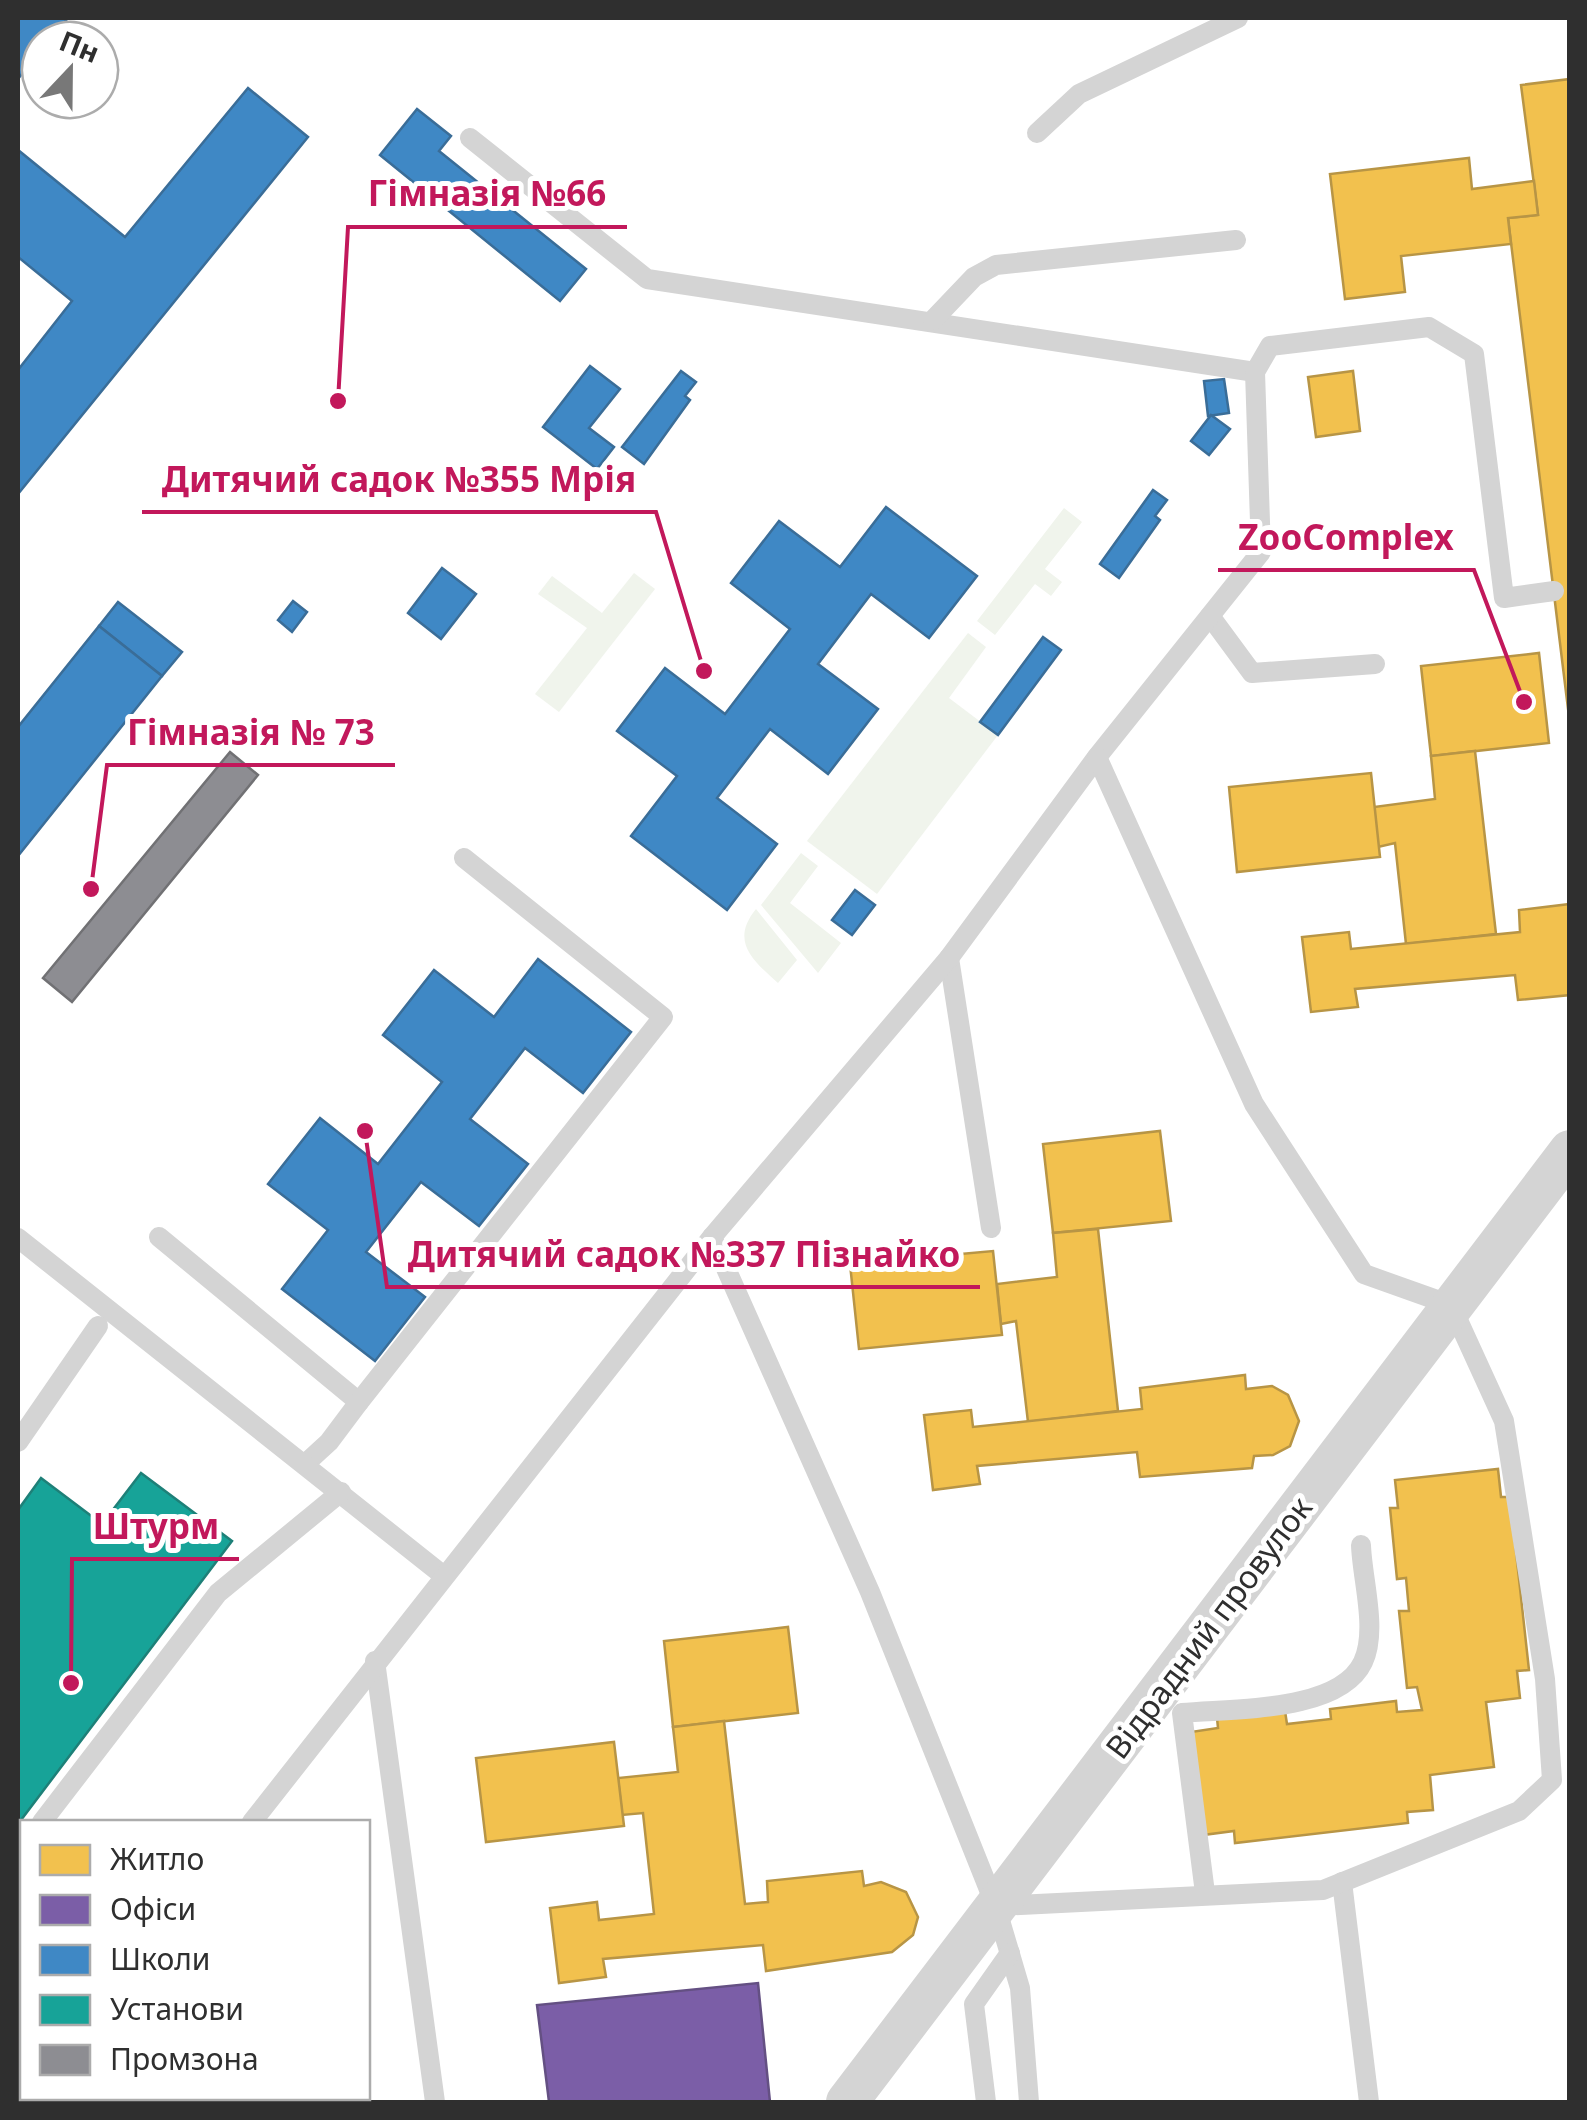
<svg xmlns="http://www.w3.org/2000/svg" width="1587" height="2120" viewBox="0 0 1587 2120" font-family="'Noto Sans',sans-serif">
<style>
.green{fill:#f0f4ec}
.homes{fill:#f2c14e;stroke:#b89545;stroke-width:2.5}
.offices{fill:#7b5ea7;stroke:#645083;stroke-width:2.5}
.schools{fill:#3f88c5;stroke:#3a6d98;stroke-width:2.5}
.public{fill:#17a398;stroke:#1e8078;stroke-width:2.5}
.industry{fill:#8d8d92;stroke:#717174;stroke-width:2.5}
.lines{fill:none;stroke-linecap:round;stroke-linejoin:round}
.service{stroke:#d4d4d4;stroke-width:20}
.minor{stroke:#d4d4d4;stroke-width:42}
.labels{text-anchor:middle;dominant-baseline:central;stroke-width:10;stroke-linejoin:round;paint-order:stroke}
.street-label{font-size:32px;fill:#2f2f2f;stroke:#fff}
.leader{fill:none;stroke:#c2185b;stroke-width:4}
.callout-dot{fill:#c2185b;stroke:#fff;stroke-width:4}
.callout-label{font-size:35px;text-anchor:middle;font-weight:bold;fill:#c2185b;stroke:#fff;stroke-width:10;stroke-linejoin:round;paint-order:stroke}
</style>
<rect width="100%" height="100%" fill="#fff"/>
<g class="green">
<polygon points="1064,508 1082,522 1045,569 1062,582 1051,596 1035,584 995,635 977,621"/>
<polygon points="634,573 655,589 559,712 535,694 587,628 538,594 552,576 602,613"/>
<polygon points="968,633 986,647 949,698 998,735 877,894 807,841"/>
<polygon points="801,853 818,866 790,903 841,943 818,973 761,905"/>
<path d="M756,909l41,51 -19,23c-26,-23 -48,-42 -22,-74z"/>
</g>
<g class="homes">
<polygon points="1570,79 1570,725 1508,218 1538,215 1521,85"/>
<polygon points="1469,158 1472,189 1534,181 1538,215 1508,218 1511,244 1401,256 1405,292 1345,299 1330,174"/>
<polygon points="1353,371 1360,431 1316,437 1308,377"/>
<polygon points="1539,653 1549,743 1431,756 1421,666"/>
<polygon points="1475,751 1496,934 1406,944 1395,843 1378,847 1374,807 1435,799 1431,756"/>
<polygon points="1371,773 1380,857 1237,872 1229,787"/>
<polygon points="1570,904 1570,995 1518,1000 1515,975 1355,989 1358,1007 1311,1012 1302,937 1349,932 1351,949 1520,932 1519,910"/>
<polygon points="1160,1131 1171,1221 1053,1233 1043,1144"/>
<polygon points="1098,1229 1118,1411 1028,1422 1016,1321 1001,1324 997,1284 1057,1277 1053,1233"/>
<polygon points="993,1251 1002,1335 859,1349 850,1264"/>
<polygon points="1245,1375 1246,1389 1272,1386 1288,1395 1299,1421 1290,1446 1273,1455 1254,1456 1252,1468 1140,1477 1137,1452 977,1466 980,1484 933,1490 924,1415 971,1410 973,1427 1142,1409 1140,1388"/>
<polygon points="1498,1469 1501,1497 1510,1497 1529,1670 1517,1671 1520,1698 1486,1702 1494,1767 1430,1775 1433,1810 1407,1812 1408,1823 1235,1843 1234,1831 1203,1835 1191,1732 1218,1728 1217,1718 1285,1711 1287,1724 1331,1719 1330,1709 1396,1701 1397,1712 1422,1710 1417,1687 1407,1688 1399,1611 1409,1611 1406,1578 1397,1579 1390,1508 1398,1508 1395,1480"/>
<polygon points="788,1627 798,1713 673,1727 664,1641"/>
<polygon points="724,1721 745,1904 768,1902 767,1881 862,1871 864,1886 881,1882 906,1892 918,1917 913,1935 892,1952 766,1971 763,1945 603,1959 606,1977 559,1983 550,1908 597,1902 599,1920 654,1914 643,1813 622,1815 618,1778 678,1772 673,1727"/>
<polygon points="614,1742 624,1826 486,1842 476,1758"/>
</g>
<polygon class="offices" points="758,1983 770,2102 549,2102 537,2005"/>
<g class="schools">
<polygon points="18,18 68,18 49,40 40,40 40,51 18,79"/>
<polygon points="248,88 308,137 18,494 18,370 72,301 18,257 18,150 125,237"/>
<polygon points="417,109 451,136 439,151 586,269 560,301 380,155"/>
<polygon points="590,366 620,389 589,428 614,447 597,469 543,427"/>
<polygon points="681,371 696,382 685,396 690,400 644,464 622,447"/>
<polygon points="1224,379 1229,413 1208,416 1204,381"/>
<polygon points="1211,415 1230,429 1209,455 1191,441"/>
<polygon points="1153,490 1167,500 1155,516 1160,520 1119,578 1100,564"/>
<polygon points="886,507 977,576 929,638 871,594 818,664 878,709 828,774 770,729 717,798 777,844 727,910 631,836 677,776 617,731 665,668 725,714 790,629 731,583 779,521 840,567"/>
<polygon points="442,568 476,594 441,639 408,613"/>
<polygon points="293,601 307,612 292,632 278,620"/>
<polygon points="118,602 182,652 162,676 99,626"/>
<polygon points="99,626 162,676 18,856 18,727"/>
<polygon points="1043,637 1061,650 998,735 980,722"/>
<polygon points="855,890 875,905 852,935 832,920"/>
<polygon points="538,959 631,1032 583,1093 525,1048 470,1119 528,1164 479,1226 421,1182 366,1252 425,1297 375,1361 282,1289 328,1230 268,1184 320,1118 378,1164 442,1082 383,1035 434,970 494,1017"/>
</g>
<polygon class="public" points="141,1473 232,1541 18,1824 18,1510 41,1478 102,1524"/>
<polygon class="industry" points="230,752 258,775 72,1002 43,978"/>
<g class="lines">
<g class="service">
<polyline points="1037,133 1079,94 1238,18"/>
<polyline points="470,138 647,279 1255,372"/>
<polyline points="933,320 974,277 996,265 1236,240"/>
<polyline points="1210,616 1252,673 1375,664"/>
<polyline points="949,958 991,1228"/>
<polyline points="159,1237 359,1402 329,1442 305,1464"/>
<polyline points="712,1237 870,1592 996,1907 1020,1988 1029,2102"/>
<polyline points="18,1238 444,1576"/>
<polyline points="359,1402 663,1017 464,858"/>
<polyline points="18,1442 98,1326"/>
<polyline points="375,1661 435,2102"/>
<polyline points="42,1822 218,1593 341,1492"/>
<polyline points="252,1822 712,1237 949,958 1097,757 1261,552 1255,372 1270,346 1429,327 1474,354 1504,598 1554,591"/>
<polyline points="18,1854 22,1848"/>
<polyline points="1342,1882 1369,2102"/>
<path d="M1205,1893l-23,-180c49,-5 157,0 181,-51 15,-32 -1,-83 -2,-117"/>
<polyline points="998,1906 1323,1890 1519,1811 1552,1780 1545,1679 1504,1421 1451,1305 1364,1274 1254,1104 1097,757"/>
<polyline points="18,2083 22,2078"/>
<polyline points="986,2102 974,2004 1010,1953"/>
</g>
<polyline class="minor" points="847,2102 1570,1151"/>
</g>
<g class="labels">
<g class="street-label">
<text transform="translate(1208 1627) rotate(-53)">Відрадний провулок</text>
</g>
</g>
<path class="leader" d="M338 401L348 227H627M704 671L656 512H142M1524 702L1474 570H1218M91 889L107 765H395M365 1131L387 1287H980M71 1683L72 1559H239"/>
<g class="callout-dot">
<circle cx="338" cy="401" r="10"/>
<circle cx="704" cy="671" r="10"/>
<circle cx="1524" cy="702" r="10"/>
<circle cx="91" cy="889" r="10"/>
<circle cx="365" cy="1131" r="10"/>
<circle cx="71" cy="1683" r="10"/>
</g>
<g class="callout-label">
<text x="487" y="206">Гімназія №66</text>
<text x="399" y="492">Дитячий садок №355 Мрія</text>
<text x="1346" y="550">ZooComplex</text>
<text x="251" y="745">Гімназія № 73</text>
<text x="684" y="1267">Дитячий садок №337 Пізнайко</text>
<text x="156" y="1539">Штурм</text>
</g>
<rect width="1587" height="2120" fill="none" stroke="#2f2f2f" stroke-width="40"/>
<rect x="20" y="1820" width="350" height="280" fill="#ffffff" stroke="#acacac" stroke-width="2.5"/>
<rect x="40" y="1845" width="50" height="30" fill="#f2c14e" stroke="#acacac" stroke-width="2.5"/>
<text x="110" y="1870" font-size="30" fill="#2f2f2f">Житло</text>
<rect x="40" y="1895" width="50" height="30" fill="#7b5ea7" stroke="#acacac" stroke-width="2.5"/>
<text x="110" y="1920" font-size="30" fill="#2f2f2f">Офіси</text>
<rect x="40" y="1945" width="50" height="30" fill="#3f88c5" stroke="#acacac" stroke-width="2.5"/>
<text x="110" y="1970" font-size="30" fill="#2f2f2f">Школи</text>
<rect x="40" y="1995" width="50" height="30" fill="#17a398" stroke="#acacac" stroke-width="2.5"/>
<text x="110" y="2020" font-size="30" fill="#2f2f2f">Установи</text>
<rect x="40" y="2045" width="50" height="30" fill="#8d8d92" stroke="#acacac" stroke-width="2.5"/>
<text x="110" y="2070" font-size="30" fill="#2f2f2f">Промзона</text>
<g transform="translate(70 70) rotate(22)"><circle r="48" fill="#ffffff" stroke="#acacac" stroke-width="2.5"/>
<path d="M0-8L18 38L0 25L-18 38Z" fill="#787878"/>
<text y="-15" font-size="28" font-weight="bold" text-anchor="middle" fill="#2f2f2f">Пн</text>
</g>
</svg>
